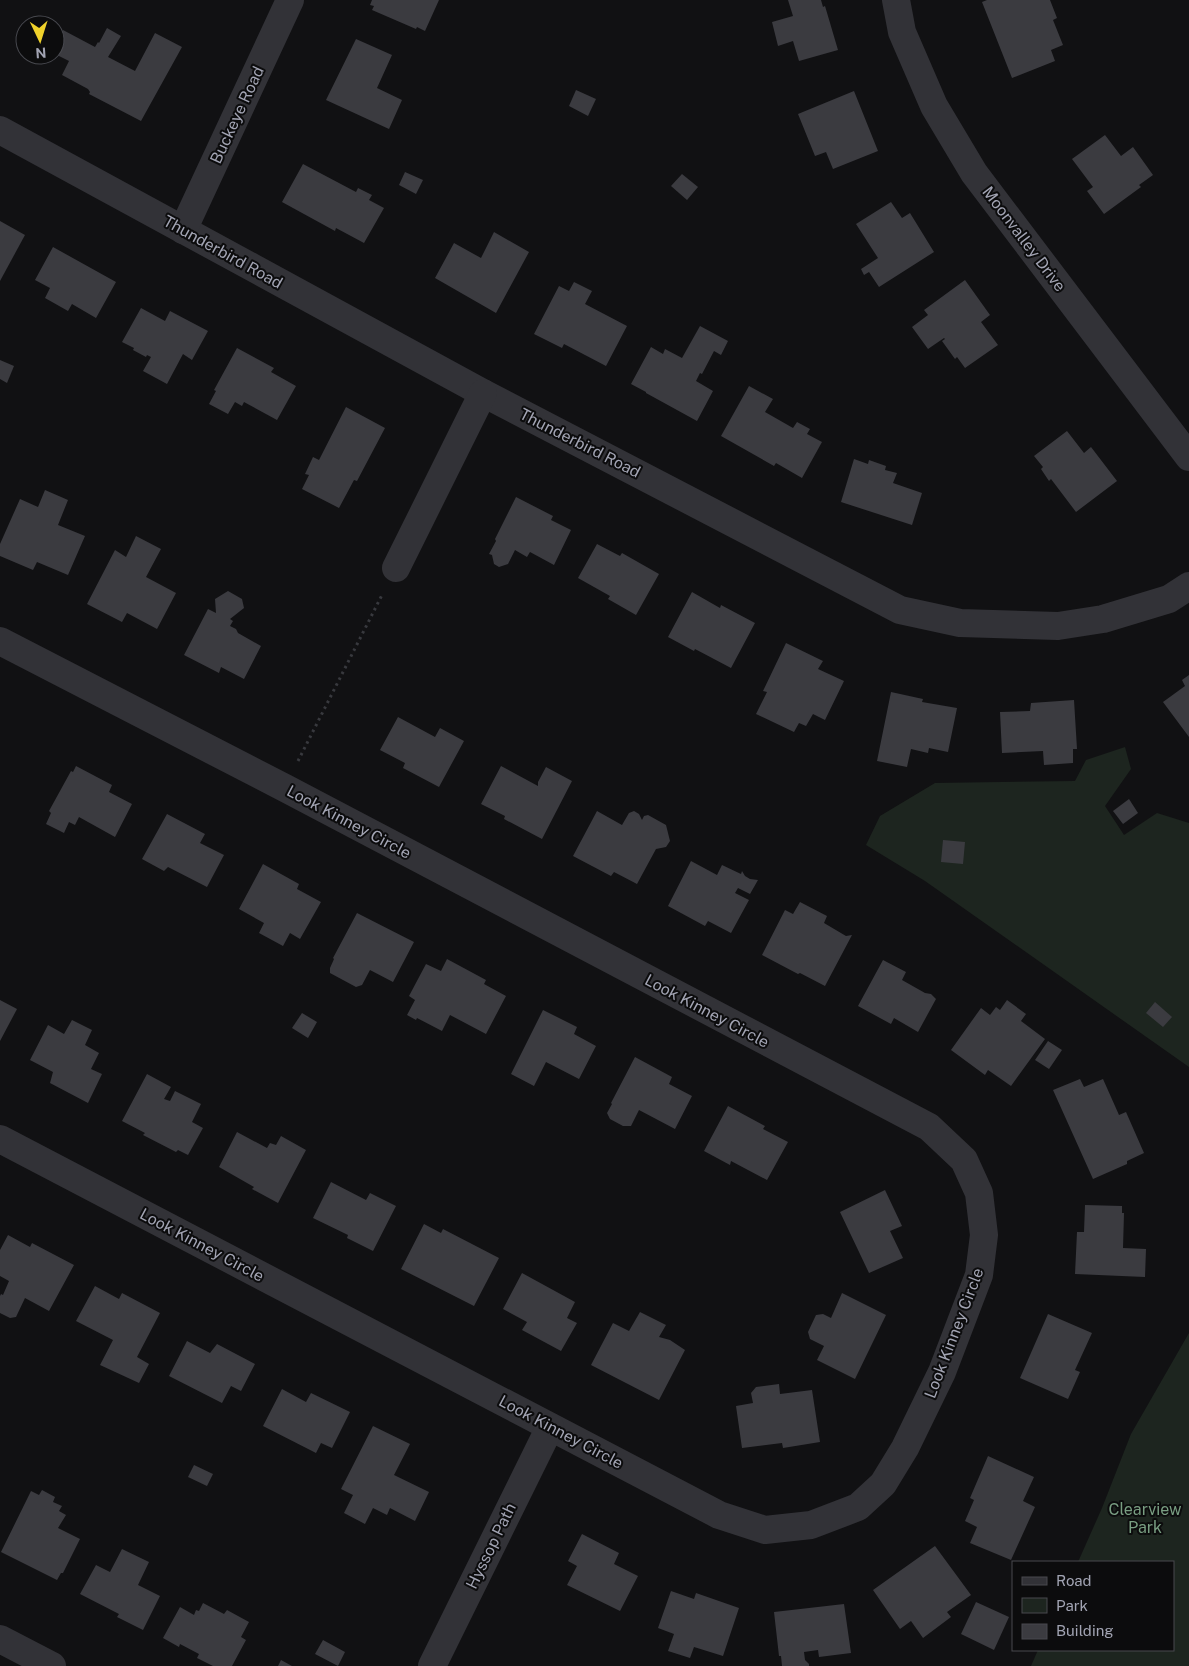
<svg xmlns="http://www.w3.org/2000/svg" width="1189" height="1666" viewBox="0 0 1189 1666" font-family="'Public Sans',sans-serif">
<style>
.green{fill:#1d251f}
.building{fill:#3b3b40}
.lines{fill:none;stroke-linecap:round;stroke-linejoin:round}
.path{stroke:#38393e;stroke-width:3;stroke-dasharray:2.5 4;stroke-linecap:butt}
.minor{stroke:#323237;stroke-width:28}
.labels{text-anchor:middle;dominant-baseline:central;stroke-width:4;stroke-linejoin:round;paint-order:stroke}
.street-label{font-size:16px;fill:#a2a4b3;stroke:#0c0c0d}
.park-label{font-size:16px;fill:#799e82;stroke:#0c0c0d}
</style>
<rect width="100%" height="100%" fill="#111113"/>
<g class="green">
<polygon points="1125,747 1131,769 1105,806 1124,835 1157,813 1189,823 1189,1067 925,881 866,845 880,816 935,783 1075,781 1086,760"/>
<polygon points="1189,1333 1189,1666 1031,1666 1038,1650 1173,1650 1173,1562 1078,1562 1102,1508 1131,1434"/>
</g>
<g class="building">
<polygon points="372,0 439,0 425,31 417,27 416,29 372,10 374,6 370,5"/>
<polygon points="788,0 821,0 823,7 825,6 838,50 799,61 793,41 778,46 772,22 793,16"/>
<polygon points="987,0 1050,0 1057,18 1053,20 1063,45 1051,50 1055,61 1012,78 982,2"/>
<polygon points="107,28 121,36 108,57 135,71 155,33 182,47 141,121 89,94 90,92 88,89 62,75 69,61 55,54 55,44 63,30 95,47 98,42 99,43"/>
<polygon points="356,39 392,55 377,88 402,100 389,129 326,100"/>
<polygon points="576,90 596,99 588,116 569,106"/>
<polygon points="854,91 878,151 833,169 826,152 815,156 798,114"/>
<polygon points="1105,135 1121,156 1133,147 1153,175 1139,185 1141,187 1104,214 1087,191 1093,187 1072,159"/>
<polygon points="303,164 356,192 358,188 372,195 369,200 384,208 364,243 336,228 335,231 282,202"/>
<polygon points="405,172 423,180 416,194 399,185"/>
<polygon points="682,174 698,187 687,200 671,186"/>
<polygon points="891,202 902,218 910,213 934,252 879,287 869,272 864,275 861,269 878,258 856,224"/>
<polygon points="0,221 25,235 0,281"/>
<polygon points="494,232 529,252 496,313 435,278 454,243 481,258"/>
<polygon points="53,247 116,282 96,318 72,304 68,311 45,298 50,288 35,280"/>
<polygon points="965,280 990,315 981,322 998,345 965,368 957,357 955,359 942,341 945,339 944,338 928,349 912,327 928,315 924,310"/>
<polygon points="574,282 592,291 585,304 627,326 606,366 564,344 562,348 534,334 559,286 569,291"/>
<polygon points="141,308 165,321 170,311 208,331 192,360 183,354 167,384 143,371 151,357 147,355 146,357 133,350 134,348 122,342"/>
<polygon points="700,326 728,341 721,355 714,351 702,374 700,373 696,381 713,391 697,421 646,393 646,392 631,384 651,347 663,354 665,349 682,358"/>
<polygon points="237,348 274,368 271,372 296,386 277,420 244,402 242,406 235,402 228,414 209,404 216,391 214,390"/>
<polygon points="0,360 14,366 7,383 0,379"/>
<polygon points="749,386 773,399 765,412 793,428 797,422 810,429 807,434 822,442 802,478 776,463 774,466 721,436"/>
<polygon points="346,407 385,428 357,481 354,480 339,508 302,489 309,475 305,474 313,457 319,460"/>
<polygon points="1067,431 1084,453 1091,447 1117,481 1076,512 1051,479 1049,481 1041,469 1043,467 1034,456"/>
<polygon points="854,459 868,464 869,460 886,466 885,470 897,473 893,483 922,493 912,525 841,502"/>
<polygon points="45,490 68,500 58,525 85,536 68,575 37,562 33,570 0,556 0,544 20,499 38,507"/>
<polygon points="516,497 553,516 551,520 571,530 554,565 530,552 527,557 515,550 508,564 499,567 494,564 492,555 489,554 496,541 495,539"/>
<polygon points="136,536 161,549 146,577 176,593 157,629 127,613 122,622 87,604 115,550 126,557"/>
<polygon points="597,544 620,556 622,553 659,574 636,615 608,599 610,596 578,578"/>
<polygon points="228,591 242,599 244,608 230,619 233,621 230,626 236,629 238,633 261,646 244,679 221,667 219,673 184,655 208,609 216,613 215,599"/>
<polygon points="692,592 720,608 721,605 755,623 731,668 695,649 694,651 668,637"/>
<polygon points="786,643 823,661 818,669 844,681 825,720 813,714 806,726 799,723 794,732 756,714 767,692 763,691"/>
<polygon points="1189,675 1189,737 1163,702 1185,686 1182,680"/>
<polygon points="891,692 923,699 922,702 957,708 948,752 929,748 928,753 911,749 907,767 877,761"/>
<polygon points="1074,700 1077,749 1073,749 1073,763 1044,765 1043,751 1002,753 1000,712 1030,711 1031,703"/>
<polygon points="398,717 435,737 440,728 464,741 439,787 403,768 405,763 380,750"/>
<polygon points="76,766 112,785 109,792 132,804 115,837 79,817 75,825 69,822 64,833 46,824 51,813 49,811 71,771 73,772"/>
<polygon points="501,766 538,786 538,782 546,767 572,781 542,839 504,819 505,816 481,804"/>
<polygon points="1129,799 1138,813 1123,824 1113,811"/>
<polygon points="597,811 622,825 629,813 634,811 639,814 642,820 644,816 648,815 666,825 670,841 666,847 656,849 637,884 614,872 611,876 573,856"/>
<polygon points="167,814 205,834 200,843 224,855 207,887 168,867 164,871 142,859"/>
<polygon points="943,840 965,842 963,864 941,862"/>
<polygon points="691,861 717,875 722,865 741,874 742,871 745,876 750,879 758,880 750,894 738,888 735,893 749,900 731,933 708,921 705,926 668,906"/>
<polygon points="263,864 299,884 297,889 321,902 300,939 290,933 283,946 259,933 264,923 239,909"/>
<polygon points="800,902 827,916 824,923 846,936 852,935 825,986 800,973 798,974 762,955 785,910 793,914"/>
<polygon points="357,913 414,942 393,982 370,970 362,985 356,987 330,973 330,968 334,959 333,958"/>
<polygon points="447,959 486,980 484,984 506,996 486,1034 450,1015 442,1031 417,1018 416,1020 407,1015 415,1000 409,996 426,964 441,971"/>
<polygon points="883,960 906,972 902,980 925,993 931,994 936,999 918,1032 894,1018 891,1024 858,1006"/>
<polygon points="0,1000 17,1009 0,1041"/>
<polygon points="1007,1000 1026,1014 1021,1021 1045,1039 1011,1086 988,1070 985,1075 951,1050 981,1008 990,1015 996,1007 1000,1010"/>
<polygon points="1155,1002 1172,1017 1163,1027 1146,1013"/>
<polygon points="543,1010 577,1027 574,1034 596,1046 579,1079 546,1062 534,1086 511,1074"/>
<polygon points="302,1013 317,1022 308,1038 292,1028"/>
<polygon points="72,1020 92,1030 85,1045 99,1053 91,1069 102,1074 88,1103 50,1083 53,1072 30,1060 48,1025 64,1034"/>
<polygon points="1048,1041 1062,1050 1049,1069 1035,1060"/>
<polygon points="635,1057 672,1077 669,1084 692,1096 675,1129 639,1110 631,1126 623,1126 610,1119 607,1113 612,1104 611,1103"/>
<polygon points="147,1074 171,1087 164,1099 170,1101 175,1091 201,1104 192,1122 203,1128 188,1155 178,1150 176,1152 143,1135 145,1133 122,1121"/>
<polygon points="1080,1079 1084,1087 1103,1079 1119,1115 1126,1112 1144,1153 1127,1161 1127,1164 1093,1179 1053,1090"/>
<polygon points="728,1106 765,1126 763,1129 788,1142 767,1180 731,1161 730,1165 704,1151"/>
<polygon points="237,1132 267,1148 270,1143 276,1145 281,1136 306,1150 278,1203 252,1189 254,1187 219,1167"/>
<polygon points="331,1182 366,1200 370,1193 396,1206 373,1251 347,1238 348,1235 313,1218"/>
<polygon points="885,1190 902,1226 890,1231 903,1258 869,1273 840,1212"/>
<polygon points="1085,1205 1122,1206 1122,1213 1124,1213 1123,1248 1146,1249 1145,1277 1075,1274 1077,1232 1084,1232"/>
<polygon points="424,1224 441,1233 443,1229 499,1258 474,1306 401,1269"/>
<polygon points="8,1235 30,1247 32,1243 74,1265 49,1311 25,1298 16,1317 10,1318 0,1313 0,1296 1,1294 3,1295 9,1281 0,1276 0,1250"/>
<polygon points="522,1273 575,1302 567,1318 577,1323 561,1351 522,1330 527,1322 503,1309"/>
<polygon points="95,1286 119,1299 122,1293 160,1313 137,1357 149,1364 139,1383 100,1365 113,1340 76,1321"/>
<polygon points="842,1293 886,1315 855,1379 817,1360 824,1346 810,1339 808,1332 816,1315 823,1314 831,1318"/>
<polygon points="640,1312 666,1325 659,1337 670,1340 685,1350 659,1400 591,1365 613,1323 629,1331"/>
<polygon points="1048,1314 1092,1333 1075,1370 1080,1372 1068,1399 1020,1378"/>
<polygon points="187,1341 210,1353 217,1344 255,1364 241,1391 231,1386 222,1403 169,1376"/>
<polygon points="779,1384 780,1394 812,1390 820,1442 783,1448 782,1443 742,1448 736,1406 753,1403 751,1393 756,1387"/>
<polygon points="282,1389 306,1402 311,1393 350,1412 332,1448 321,1443 316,1453 263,1426"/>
<polygon points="373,1426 410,1444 394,1475 429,1492 415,1521 390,1508 387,1515 373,1508 365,1524 344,1513 353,1495 341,1489"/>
<polygon points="988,1456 1034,1477 1023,1501 1035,1507 1011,1560 970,1543 977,1527 965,1521 974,1500 970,1498"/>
<polygon points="194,1465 213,1474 207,1486 188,1477"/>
<polygon points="42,1490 55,1497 53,1502 62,1506 59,1511 66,1515 58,1528 80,1539 63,1573 61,1573 57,1580 1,1552 31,1491 39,1495"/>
<polygon points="582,1534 619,1553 614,1564 638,1576 620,1611 567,1585 577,1566 568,1561"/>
<polygon points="935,1546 971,1595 947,1612 951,1617 923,1638 911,1621 900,1629 873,1590"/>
<polygon points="122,1549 149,1562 138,1585 160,1596 143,1630 117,1617 119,1614 80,1594 96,1565 110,1572"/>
<polygon points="671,1591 694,1599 696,1593 739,1608 723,1656 694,1647 690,1658 668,1651 674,1634 658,1628"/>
<polygon points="976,1602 1009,1617 994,1650 961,1634"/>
<polygon points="203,1603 224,1614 227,1610 249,1622 241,1637 246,1640 232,1666 213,1666 197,1658 199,1654 180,1644 179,1647 163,1638 180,1607 194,1615 196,1610 199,1611"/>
<polygon points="844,1604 851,1653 819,1657 818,1650 804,1652 805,1660 809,1664 809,1666 782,1666 781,1656 779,1656 774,1612"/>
<polygon points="323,1640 345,1652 338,1666 315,1654"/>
<polygon points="281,1660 292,1666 278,1666"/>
</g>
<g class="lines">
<polyline class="path" points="298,761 383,593"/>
<g class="minor">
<polyline points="896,0 902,32 934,106 974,173 1189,457"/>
<polyline points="0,130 483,393 900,610 960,623 1058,626 1103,619 1169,599 1189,586"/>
<polyline points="183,230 290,0"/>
<polyline points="396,568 483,393"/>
<polyline points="0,641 285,788 929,1127 964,1160 979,1193 984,1235 979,1275 942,1372 905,1448 883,1484 858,1507 811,1525 765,1530 719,1515 0,1139"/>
<polyline points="0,1639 52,1666"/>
<polyline points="432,1666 550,1427"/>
</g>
</g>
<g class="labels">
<g class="street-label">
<text transform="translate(237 115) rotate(-65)">Buckeye Road</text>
<text transform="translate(1024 239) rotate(53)">Moonvalley Drive</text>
<text transform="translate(223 252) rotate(29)">Thunderbird Road</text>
<text transform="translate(580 443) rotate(27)">Thunderbird Road</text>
<text transform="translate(349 822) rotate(28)">Look Kinney Circle</text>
<text transform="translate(707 1011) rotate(28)">Look Kinney Circle</text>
<text transform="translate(202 1245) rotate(28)">Look Kinney Circle</text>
<text transform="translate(954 1333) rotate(-69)">Look Kinney Circle</text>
<text transform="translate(561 1432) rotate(28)">Look Kinney Circle</text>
<text transform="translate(491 1546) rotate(-64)">Hyssop Path</text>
</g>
<g class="park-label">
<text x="1145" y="1509">Clearview<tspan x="1145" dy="18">Park</tspan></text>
</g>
</g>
<rect x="1012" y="1561" width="162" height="90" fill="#0c0c0d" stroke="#48494f"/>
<rect x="1022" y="1577" width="25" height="8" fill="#323237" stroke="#48494f"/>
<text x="1056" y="1586" font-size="15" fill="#a2a4b3">Road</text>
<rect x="1022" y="1598" width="25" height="15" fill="#1d251f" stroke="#48494f"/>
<text x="1056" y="1611" font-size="15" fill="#a2a4b3">Park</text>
<rect x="1022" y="1624" width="25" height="15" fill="#3b3b40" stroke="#48494f"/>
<text x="1056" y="1636" font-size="15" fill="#a2a4b3">Building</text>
<g transform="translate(40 40) rotate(176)"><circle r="24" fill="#0c0c0d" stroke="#48494f"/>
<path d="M0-4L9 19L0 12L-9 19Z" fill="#f0d22b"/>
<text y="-8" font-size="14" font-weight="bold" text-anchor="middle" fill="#a2a4b3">N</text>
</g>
</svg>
